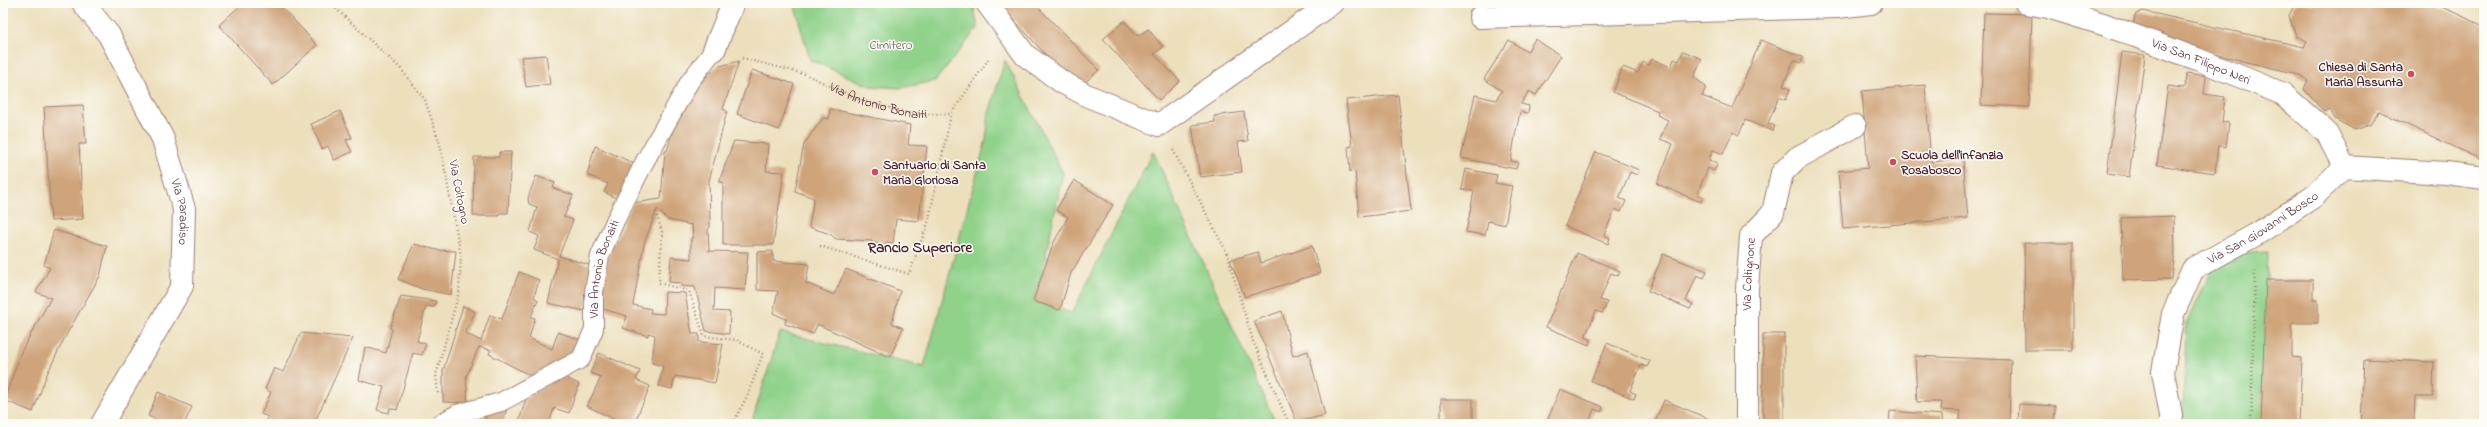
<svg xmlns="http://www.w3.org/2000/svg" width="2487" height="427" viewBox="0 0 2487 427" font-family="'Indie Flower',sans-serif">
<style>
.green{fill:#90d28a;stroke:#6d785a}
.building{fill:#cfa47a}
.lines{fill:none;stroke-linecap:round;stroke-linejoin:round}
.service-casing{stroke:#9b7f74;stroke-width:20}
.minor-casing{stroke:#9b7f74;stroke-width:24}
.path{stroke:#9b7f74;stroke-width:2.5;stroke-dasharray:1 3;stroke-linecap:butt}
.service{stroke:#fff;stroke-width:18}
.minor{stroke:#fff;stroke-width:22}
.poi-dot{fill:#d1495b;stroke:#fdfcf7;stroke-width:1.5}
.labels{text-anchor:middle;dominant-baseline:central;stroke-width:3;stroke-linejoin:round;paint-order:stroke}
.park-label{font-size:13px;fill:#5f5548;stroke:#fdfcf7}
.street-label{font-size:13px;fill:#4a1f2b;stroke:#fdfcf7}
.poi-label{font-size:13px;font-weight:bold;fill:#4a1f2b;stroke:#fdfcf7;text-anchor:start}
.quarter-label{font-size:15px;font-weight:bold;fill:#4a1f2b;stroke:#fdfcf7}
</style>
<rect width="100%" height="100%" fill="#fdfcf7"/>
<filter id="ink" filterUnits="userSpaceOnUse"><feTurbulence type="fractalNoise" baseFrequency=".025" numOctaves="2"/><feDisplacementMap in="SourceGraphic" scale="8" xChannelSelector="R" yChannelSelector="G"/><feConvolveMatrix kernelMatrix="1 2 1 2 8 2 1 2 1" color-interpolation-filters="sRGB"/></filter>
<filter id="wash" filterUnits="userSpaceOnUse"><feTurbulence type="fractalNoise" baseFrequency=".012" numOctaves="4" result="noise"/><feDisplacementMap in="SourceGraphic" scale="16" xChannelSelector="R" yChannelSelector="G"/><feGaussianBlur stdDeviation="0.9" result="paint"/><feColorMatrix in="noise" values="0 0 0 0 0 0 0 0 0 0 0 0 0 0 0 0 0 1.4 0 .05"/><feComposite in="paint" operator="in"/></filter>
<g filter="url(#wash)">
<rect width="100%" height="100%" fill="#ecdfbc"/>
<g class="green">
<polygon points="794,3 973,3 978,28 935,81 900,88 870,86 810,60"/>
<polygon points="1005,60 1063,173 1040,282 1033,301 1072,313 1153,151 1276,424 751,424 780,332 924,367 986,140 989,113"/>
<polygon points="2268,251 2262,424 2183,424 2186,323 2220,254"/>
</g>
<g id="blocks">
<g class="building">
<polygon points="243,3 278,3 317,45 273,85 219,25"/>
<polygon points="999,3 1034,3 1099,70 1082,85 1062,73"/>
<polygon points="2295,3 2433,3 2484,26 2484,161 2378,111 2372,124 2355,130 2335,119 2330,109 2324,112 2304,89 2308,80 2293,73 2177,45 2131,30 2136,14 2143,11 2304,47 2307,41 2296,36 2289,16"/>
<polygon points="1984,13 2032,14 2029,107 1981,105"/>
<polygon points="1124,21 1138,36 1148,29 1163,47 1154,54 1180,81 1159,100 1103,39"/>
<polygon points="1535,39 1561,56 1536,95 1529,91 1521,104 1529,106 1528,113 1520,112 1515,136 1511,161 1518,162 1516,169 1461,158 1475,95 1496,100 1502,91 1484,79 1509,40 1527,52"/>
<polygon points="1761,40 1803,57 1801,63 1794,60 1783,86 1790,89 1786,100 1779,97 1768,123 1775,126 1773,131 1745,120 1739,135 1733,132 1723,154 1713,150 1709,160 1718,163 1714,171 1708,168 1697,194 1703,197 1701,202 1657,184 1673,144 1660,139 1668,120 1657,115 1658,111 1613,92 1623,67 1638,73 1643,62 1649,65 1652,59 1671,67 1674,59 1679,61 1683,51 1702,59 1694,77 1706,87 1702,96 1732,108"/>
<polygon points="2122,52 2145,55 2129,177 2107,174"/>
<polygon points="546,55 550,84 526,87 521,57"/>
<polygon points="739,61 723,109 727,111 709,181 710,227 708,230 709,251 748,252 745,290 715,288 714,311 730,312 729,334 706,331 695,287 681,286 681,283 669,282 671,257 691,259 691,238 693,238 692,225 668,220 657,209 644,244 633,305 651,309 650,313 664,314 665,292 685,293 692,334 699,334 699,342 723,344 715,383 675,376 672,389 659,386 663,366 652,363 655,335 648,333 648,336 623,328 627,316 596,307 611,248 633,203 661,199 665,151 667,151 674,126 693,91 710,73 720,66"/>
<polygon points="752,70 794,84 779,130 737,114"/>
<polygon points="2187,73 2206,76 2204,94 2225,97 2222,122 2229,123 2226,147 2218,146 2215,173 2157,165 2168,86 2184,88"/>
<polygon points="1925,85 1931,162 1963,159 1968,218 1843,229 1838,171 1868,168 1862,91"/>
<polygon points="1398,95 1411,211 1359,217 1355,171 1350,172 1348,147 1352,146 1346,100"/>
<polygon points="83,105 86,144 79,144 83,219 51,221 44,107"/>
<polygon points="830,109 910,125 908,145 927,146 919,221 896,219 893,243 887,242 886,244 872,243 872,241 836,239 830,234 809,227 814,198 795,191 804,144 823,118 829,119"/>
<polygon points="340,111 352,138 346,140 352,152 334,160 328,146 322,149 311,124"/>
<polygon points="1244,112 1248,141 1238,142 1242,172 1200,177 1192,125 1215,122 1214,116"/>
<polygon points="734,141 768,144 766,171 784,172 773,245 723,245 723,182 719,182"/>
<polygon points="595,146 638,165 620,200 604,192 608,184 587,175"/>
<polygon points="499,152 511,152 508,213 499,213 499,216 473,216 474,157 499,157"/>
<polygon points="1596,152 1639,170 1637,175 1630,172 1619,198 1626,201 1621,212 1615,209 1604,235 1610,238 1608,244 1565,226"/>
<polygon points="1466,169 1497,175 1495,183 1512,186 1505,225 1488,221 1485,235 1466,232 1474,191 1462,189"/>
<polygon points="536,176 555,183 553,188 573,195 564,217 573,220 559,256 593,266 585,311 548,303 558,259 534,250 539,236 530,232 537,207 529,204 528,198"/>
<polygon points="1074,180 1113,205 1071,273 1060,310 1033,301 1053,244 1068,217 1056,210"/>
<polygon points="2174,216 2175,251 2172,279 2123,280 2121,218"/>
<polygon points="54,230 107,246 100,276 65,337 47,374 33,412 4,400 22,350 51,298 36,292 50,268 44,265"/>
<polygon points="2024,243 2073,243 2073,350 2025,350"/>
<polygon points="414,244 437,250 456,251 451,295 422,289 398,279"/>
<polygon points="1312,246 1320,273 1245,297 1230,260 1258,252 1261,263"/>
<polygon points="773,251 773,261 809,264 806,283 834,295 846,269 900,291 892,323 903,328 890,357 819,325 817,325 813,334 785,324 786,319 773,313 778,291 757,290 757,252"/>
<polygon points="1577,253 1620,271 1618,276 1611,273 1600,300 1607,302 1605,308 1602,313 1596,311 1585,337 1591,339 1589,345 1546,327"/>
<polygon points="1663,254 1707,271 1704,278 1697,275 1686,301 1693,304 1690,309 1648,291"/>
<polygon points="519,272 539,280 534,297 538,300 531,317 535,318 529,338 552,349 558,332 581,340 578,350 537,379 489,354 491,350 479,347 466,377 468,403 443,402 443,371 463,306 475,312 465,333 481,341 490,315 502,319"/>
<polygon points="2266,280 2313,280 2313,300 2318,300 2318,323 2292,323 2292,357 2302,358 2299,424 2261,424"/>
<polygon points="401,296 436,301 434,307 426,306 417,341 426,344 422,355 413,353 397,410 390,408 389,413 377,410 384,387 359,380 365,347 386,353 392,329 390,328"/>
<polygon points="1282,311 1293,356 1308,351 1325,415 1297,422 1254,321"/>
<polygon points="301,333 353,338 314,424 265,424 268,417 261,414 271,392 265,389 274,368 283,372"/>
<rect x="1763" y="334" width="21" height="90"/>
<polygon points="1607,343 1650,361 1647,367 1641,365 1630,391 1636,394 1634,399 1591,381"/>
<polygon points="599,353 640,371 636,380 650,386 634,424 624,424 587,406 601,377 590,373"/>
<polygon points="1915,356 2011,360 2009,424 1960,424 1960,411 1941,410 1942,402 1917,402"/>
<polygon points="2364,359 2434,362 2433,396 2415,396 2414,424 2361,424"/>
<polygon points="562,376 579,384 569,413 554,408 549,424 518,424 526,399 541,387"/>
<polygon points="1560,389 1603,407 1601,412 1594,409 1588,424 1546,424"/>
<polygon points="158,392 192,407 184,424 166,424 148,416"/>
<rect x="1441" y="399" width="32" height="25"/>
<polygon points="1664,400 1707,418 1704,424 1697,421 1696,424 1654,424"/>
<polygon points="509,402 502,424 471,424 486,419 484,413"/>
<polygon points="2019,404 2055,406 2054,424 2018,424"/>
<polygon points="1890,411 1942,415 1943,424 1889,424"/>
</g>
</g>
</g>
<g filter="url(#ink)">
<use href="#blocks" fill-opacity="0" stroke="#9b7f74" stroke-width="1"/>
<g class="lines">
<g class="service-casing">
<g id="service">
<path id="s2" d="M441,423l16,-9 44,-12 80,-43 13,-30v-37l6,-36 15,-35 30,-60 45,-80 24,-31"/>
</g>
</g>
<g class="minor-casing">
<g id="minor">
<path id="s3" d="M83,3l26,32 54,104 21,70 -2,77 -80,138"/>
<polyline points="987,3 1025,55 1062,82 1088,96 1159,125 1332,3"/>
<path id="s4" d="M2026,3l22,4 55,17 94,35 86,35 44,39 17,34"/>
<polyline points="1480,17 1837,7 1871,3"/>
<polyline points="714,50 733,3"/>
<path id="s5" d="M1747,424v-135l4,-53 22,-23 9,-40 15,-15 58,-32"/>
<path id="s6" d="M2171,424v-9l-8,-43 10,-58 20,-45 64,-35 56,-37 31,-30 102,6 38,5"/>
</g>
</g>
<g class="path">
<polyline points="330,3 400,68 425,100 440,144 461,256 459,292 436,375 438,394"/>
<path id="s1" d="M742,58l63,16 55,26 52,14h39l39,-57"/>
<polyline points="1173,150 1226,251 1253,341 1289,424"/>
<polyline points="656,212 662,232 659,283 689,291 704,336 736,340 763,354 748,394 733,424"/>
<polyline points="820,246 909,274 928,223 951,114"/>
<polyline points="2251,424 2255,269"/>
</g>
<use href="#service" class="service"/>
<use href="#minor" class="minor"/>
</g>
</g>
<g class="poi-dot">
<circle cx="2411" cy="74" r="4"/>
<circle cx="1893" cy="162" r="4"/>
<circle cx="875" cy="172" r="4"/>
</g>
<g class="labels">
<g class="park-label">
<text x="891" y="45">Cimitero</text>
</g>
<g class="street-label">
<text stroke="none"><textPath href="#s4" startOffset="185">Via San Filippo Neri</textPath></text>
<text stroke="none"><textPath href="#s1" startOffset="144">Via Antonio Bonaiti</textPath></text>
<text transform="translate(459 192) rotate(79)">Via Coltogno</text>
<text stroke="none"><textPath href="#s3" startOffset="234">Via Paradiso</textPath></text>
<text stroke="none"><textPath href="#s6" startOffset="242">Via San Giovanni Bosco</textPath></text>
<text stroke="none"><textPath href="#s2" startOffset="249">Via Antonio Bonaiti</textPath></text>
<text stroke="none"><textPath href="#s5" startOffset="150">Via Coltignone</textPath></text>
</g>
<g class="poi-label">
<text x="2403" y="67" text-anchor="end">Chiesa di Santa<tspan x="2403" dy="15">Maria Assunta</tspan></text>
<text x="1901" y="155">Scuola dell'infanzia<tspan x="1901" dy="15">Rosabosco</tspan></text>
<text x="883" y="165">Santuario di Santa<tspan x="883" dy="15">Maria Gloriosa</tspan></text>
</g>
<g class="quarter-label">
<text x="920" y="248">Rancio Superiore</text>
</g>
</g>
<rect width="2487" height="427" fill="none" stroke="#fdfcf7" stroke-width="16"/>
</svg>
